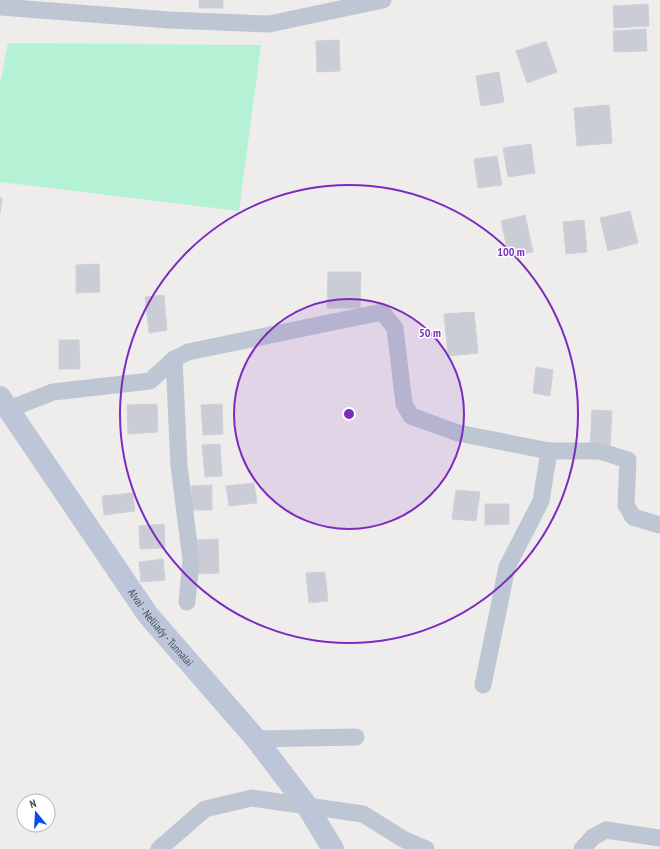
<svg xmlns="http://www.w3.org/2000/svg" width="660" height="849" viewBox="0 0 660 849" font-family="'PT Sans Narrow',sans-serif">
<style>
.green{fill:#b5f2d5}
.building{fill:#cacdd5;stroke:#cfd1d9}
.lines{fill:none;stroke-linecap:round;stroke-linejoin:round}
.street{stroke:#bec6d3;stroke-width:17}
.secondary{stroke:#bcc6d8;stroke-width:22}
.ring{fill:none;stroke:#7b2cbf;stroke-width:2}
.labels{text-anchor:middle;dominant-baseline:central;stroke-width:3;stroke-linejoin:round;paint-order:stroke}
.street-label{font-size:11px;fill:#434c5b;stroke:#fff}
.centre{fill:#7b2cbf;stroke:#fff;stroke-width:2}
.ring-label{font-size:12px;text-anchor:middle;font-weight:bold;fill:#7b2cbf;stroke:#fff;stroke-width:3;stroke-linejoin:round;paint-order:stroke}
</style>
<rect width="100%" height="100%" fill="#efecec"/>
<polygon class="green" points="8,43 261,45 239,211 0,182 0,84"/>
<g class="building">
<rect x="199" y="0" width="24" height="8"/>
<polygon points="648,4 649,26 614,28 613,6"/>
<polygon points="646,29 647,51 614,52 613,31"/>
<polygon points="339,40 340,71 317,72 316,41"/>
<polygon points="546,41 557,72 527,83 516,51"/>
<polygon points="499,72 504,102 481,106 476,76"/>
<polygon points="609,105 612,143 577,146 574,108"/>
<polygon points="531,144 535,173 508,177 503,148"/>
<polygon points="497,156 502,185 478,188 474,159"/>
<polygon points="0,197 2,198 0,213"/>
<polygon points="630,211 638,243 608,251 600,218"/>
<polygon points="525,215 533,252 509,257 501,221"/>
<polygon points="584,220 587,252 566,254 563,222"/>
<polygon points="99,264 100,292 76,293 76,265"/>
<polygon points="328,272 361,272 360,308 327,308"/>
<polygon points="164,295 167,330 149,333 145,297"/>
<polygon points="474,312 478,353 448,356 444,314"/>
<polygon points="59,340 79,340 80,369 59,369"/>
<polygon points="536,367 553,370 550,396 533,393"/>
<polygon points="157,404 158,432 128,434 127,405"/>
<polygon points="222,404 223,434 203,435 201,405"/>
<polygon points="592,410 612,411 610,448 590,447"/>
<polygon points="220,444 222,476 205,477 202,445"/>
<polygon points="254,483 257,503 229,506 226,486"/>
<polygon points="212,485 212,510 192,510 191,486"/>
<polygon points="456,490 480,492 476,521 452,519"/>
<polygon points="133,493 135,511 104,515 102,496"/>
<polygon points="485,504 509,504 509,524 485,525"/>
<polygon points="164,524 165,548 140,549 139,526"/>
<polygon points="218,539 219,573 197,574 196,540"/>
<polygon points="163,559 165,580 141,582 139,562"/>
<polygon points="325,572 328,601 309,603 306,573"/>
</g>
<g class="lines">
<g class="street">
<polyline points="0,7 169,20 269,24 383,0"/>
<polyline points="174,359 179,466 191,560 187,602"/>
<polyline points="9,409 53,392 150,381 174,359 188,352 382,312 395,328 404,404 411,416 458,433 549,451 599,451 628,460 626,505 633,517 660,525"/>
<polyline points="483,685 507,567 541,501 549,451"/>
<polyline points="256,739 356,737"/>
<polyline points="159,849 205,809 252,798 363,814 403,839 426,849"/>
<polyline points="582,849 593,837 606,830 660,838"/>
</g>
<path class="secondary" id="s1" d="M0,397l148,218 108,124 51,67 26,43"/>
</g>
<circle cx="349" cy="414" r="115" fill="#7b2cbf" fill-opacity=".12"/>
<g class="ring">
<circle cx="349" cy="414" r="115"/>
<circle cx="349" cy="414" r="229"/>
</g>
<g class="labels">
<g class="street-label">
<text stroke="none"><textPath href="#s1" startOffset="281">Alvai - Nelliady - Tunnalai</textPath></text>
</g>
</g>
<circle cx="349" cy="414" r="6" class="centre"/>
<g class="ring-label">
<text x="511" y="256">100 m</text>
<text x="430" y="337">50 m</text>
</g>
<g transform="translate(36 813) rotate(342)"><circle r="19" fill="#ffffff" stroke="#b4b7bd"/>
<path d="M0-3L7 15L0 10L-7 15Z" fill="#094dec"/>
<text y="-6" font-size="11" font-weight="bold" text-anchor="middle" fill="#434c5b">N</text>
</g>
</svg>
